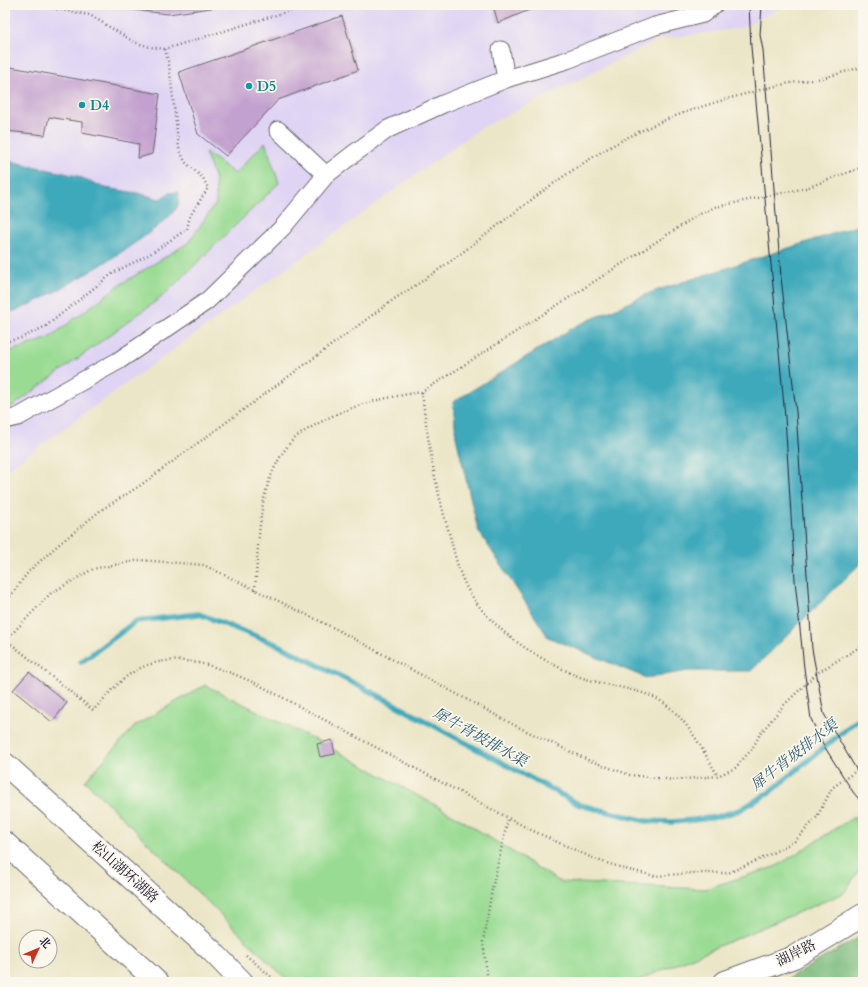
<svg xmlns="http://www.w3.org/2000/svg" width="868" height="987" viewBox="0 0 868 987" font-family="Cardo,'Noto Serif SC',serif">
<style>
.built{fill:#e0d4f4}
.green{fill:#99db93;stroke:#5e7e67}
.forest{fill:#7abb7d;stroke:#4e6e5c}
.water{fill:#3ca9bb;stroke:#2f667b}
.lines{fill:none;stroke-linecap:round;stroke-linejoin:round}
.stream{stroke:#3ca9bb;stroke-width:5.5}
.building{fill:#c2a0cf}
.street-casing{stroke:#69676c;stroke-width:19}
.secondary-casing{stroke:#69676c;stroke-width:24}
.primary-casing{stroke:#69676c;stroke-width:24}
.path{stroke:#69676c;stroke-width:2.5;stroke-dasharray:1 3;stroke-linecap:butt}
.street{stroke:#fff;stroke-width:17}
.secondary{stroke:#fff;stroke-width:22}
.primary{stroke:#fff;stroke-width:22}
.tram{stroke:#22223b;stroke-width:1}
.culture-dot{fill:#0f9aa8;stroke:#fbf7ec;stroke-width:1.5}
.labels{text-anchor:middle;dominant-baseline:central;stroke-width:3.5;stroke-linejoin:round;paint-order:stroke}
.culture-label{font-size:14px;font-weight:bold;fill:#0d838f;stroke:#fbf7ec;text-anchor:start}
.street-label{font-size:14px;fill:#22223b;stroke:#fbf7ec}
.water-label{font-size:15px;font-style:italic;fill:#2e5f75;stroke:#fbf7ec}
</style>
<rect width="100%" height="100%" fill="#fbf7ec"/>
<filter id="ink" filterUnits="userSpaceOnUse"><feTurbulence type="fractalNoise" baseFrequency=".025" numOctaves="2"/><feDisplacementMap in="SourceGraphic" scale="8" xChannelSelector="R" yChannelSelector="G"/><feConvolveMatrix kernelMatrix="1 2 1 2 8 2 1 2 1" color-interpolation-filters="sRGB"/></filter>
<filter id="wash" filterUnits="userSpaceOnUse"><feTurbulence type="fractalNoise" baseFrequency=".012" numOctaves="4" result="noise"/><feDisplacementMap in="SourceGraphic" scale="16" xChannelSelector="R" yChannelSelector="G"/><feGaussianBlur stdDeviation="0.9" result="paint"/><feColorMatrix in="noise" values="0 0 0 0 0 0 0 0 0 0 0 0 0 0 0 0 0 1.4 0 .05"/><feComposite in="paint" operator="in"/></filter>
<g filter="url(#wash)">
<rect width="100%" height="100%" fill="#ece6c8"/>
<polygon class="built" points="5,5 782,5 781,8 741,28 659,39 479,129 5,471"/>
<g class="green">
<polygon points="265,142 279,183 163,296 13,406 5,408 5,353 49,338 118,286 188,243 216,203 215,179 205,152 235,174"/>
<polygon points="205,685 320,742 457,817 560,882 705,889 777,866 854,817 863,842 863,865 844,893 634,982 289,982 85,781 136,725"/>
</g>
<polygon class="forest" points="863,935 863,982 782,982"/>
<g class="water">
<path d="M5,160l72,16 28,12 32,5 23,6 9,-6 10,-1c0,4 0,9 -1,13 -7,22 -135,97 -161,105 -4,2 -8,2 -12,3z"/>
<polygon points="863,224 863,561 751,671 688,671 646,678 548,637 478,530 456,437 453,402 576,326 652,292"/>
</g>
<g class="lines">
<polyline class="stream" points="81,662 136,621 199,614 278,645 383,698 580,805 646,821 672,822 694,820 716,817 740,810 770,792 863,715"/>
</g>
<g id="blocks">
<g class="building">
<polygon points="92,5 225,5 225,6 168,14"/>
<polygon points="493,5 541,5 498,23"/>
<polygon points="342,16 358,70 278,100 226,156 198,134 179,72"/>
<polygon points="5,66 160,94 152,154 138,158 139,144 82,133 82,122 61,119 49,117 45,135 5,131"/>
<polygon points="29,672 67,703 52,722 13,690"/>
<polygon points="332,740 335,754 320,757 317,744"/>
</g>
</g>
</g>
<g filter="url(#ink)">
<use href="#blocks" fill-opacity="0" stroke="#69676c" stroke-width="1"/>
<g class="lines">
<g class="street-casing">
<g id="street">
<polyline points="501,50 506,79"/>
<polyline points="278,130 326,175"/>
<polyline points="5,420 18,417 118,361 207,301 282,228 326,175 352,155 388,129 443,104 506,79 567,60 655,26 703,14 714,5"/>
</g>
</g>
<g class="secondary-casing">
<polyline id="secondary" points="725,982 794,957 863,915"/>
</g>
<g class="primary-casing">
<g id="primary">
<polyline points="5,764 212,951 242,982"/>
<polyline points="5,843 157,982"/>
</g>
</g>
<g class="path">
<polyline points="33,5 90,15 134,42 150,47 165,49 309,5"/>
<polyline points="5,11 7,5"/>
<polyline points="5,342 21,338 46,326 113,273 150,254 187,229 190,216 208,188 203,178 185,162 179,148 169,65 165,49"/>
<path d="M422,392c6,51 13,94 28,144 5,19 9,40 20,57 23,38 64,63 103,81 24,11 53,12 78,22 33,14 50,52 67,80"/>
<path d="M255,590c2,-27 3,-54 7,-80 3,-23 13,-49 28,-67 7,-8 18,-14 27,-19 36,-20 65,-26 105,-32l276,-177 17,-8 91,-19 57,-21"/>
<path d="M5,603l24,-32 28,-25 44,-36 37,-23 259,-190c85,-51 156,-126 248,-168 42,-20 90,-33 135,-44 14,-3 28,-4 42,-7 14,-3 27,-8 41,-11"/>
<path d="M5,639l88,71c11,-10 21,-24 33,-33 41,-32 91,-11 133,8l270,144 68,31 32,10 26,6 39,-3h34l35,-15 32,-17 22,-24 15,-29 31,-22"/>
<polyline points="6,640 51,593 93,569 140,560 204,565 334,628 518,727 588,760 630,775 674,780 718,776 735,768 752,749 760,734 783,706 817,673 863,645"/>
<polyline points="246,955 277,982"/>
<polyline points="488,982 483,942 492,889 508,819"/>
</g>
<use href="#street" class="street"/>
<use href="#secondary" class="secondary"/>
<use href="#primary" class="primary"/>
<g class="tram">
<polyline points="749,5 751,47 785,417 795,580 804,668 811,719 824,746 853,792 863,804"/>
<polyline points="762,5 760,35 763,50 781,277 796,412 812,649 824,714 863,781"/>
</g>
</g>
</g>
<g class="culture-dot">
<circle cx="249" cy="86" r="4"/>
<circle cx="82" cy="105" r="4"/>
</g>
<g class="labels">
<g class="culture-label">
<text x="257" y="86">D5</text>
<text x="90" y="105">D4</text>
</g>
<g class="street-label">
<text transform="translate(125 872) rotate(42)">松山湖环湖路</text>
<text transform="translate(796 953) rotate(-26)">湖岸路</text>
</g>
<g class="water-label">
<text transform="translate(480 737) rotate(29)">犀牛背坡排水渠</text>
<text transform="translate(794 755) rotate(-38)">犀牛背坡排水渠</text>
</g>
</g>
<rect width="868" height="987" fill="none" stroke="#fbf7ec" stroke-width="20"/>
<g transform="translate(38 949) rotate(46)"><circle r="19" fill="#fbf7ec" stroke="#a4a2a5"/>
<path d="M0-3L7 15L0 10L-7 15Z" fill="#c8321e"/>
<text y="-6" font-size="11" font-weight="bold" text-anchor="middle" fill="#22223b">北</text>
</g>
</svg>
